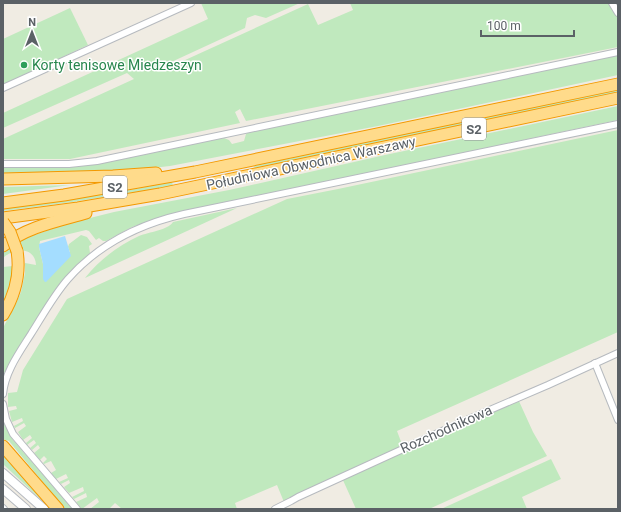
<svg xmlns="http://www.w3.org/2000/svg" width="621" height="512" viewBox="0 0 621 512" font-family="Roboto,sans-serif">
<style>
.green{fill:#c0e9be}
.water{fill:#a4ddff}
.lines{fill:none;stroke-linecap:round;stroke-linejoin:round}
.minor-casing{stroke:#b6babf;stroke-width:8}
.secondary-casing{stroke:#b7bbc1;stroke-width:10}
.motorway-casing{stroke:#f39900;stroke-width:13}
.minor{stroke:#fff;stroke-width:6}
.secondary{stroke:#fff;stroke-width:8}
.motorway{stroke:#ffdb8b;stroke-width:11}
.motorway-bridge-casing{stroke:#f39900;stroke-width:13;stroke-linecap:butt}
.motorway-bridge{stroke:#ffdb8b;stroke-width:11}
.leisure-dot{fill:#2e9e5b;stroke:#fff;stroke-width:1.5}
.labels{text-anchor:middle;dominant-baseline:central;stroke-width:3;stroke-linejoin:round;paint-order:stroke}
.shield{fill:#fff;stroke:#8c9094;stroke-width:1}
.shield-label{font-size:13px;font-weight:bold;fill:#5b6166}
.leisure-label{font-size:14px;fill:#27864d;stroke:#fff;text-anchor:start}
.street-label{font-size:14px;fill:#5b6166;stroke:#fff}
</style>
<rect width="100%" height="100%" fill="#f0ece3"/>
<g class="green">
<polygon points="201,3 300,3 266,18 255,15 247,18 245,28 154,70 161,71 308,4 318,25 353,10 350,3 608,3 618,17 618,47 246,121 240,109 235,112 240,123 70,159 3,159 3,139 134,79 127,73 3,128 3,113 208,19"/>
<polygon points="70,8 88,45 3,85 3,39"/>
<polygon points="618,54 618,75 378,126 170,166 125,171 91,172 3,173 3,167 79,166 224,138 229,140 232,144 244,141 246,134 249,132"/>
<polygon points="618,89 618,93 255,169 254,165"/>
<path d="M618,106v14l-453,96 -33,11 -26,14h-3l-4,-3 -3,2 -7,-9 -3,-1 -46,11 -1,6 4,17v15l27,-27 -2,-5 1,-3 12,-9 6,2 5,7 -3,2 1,7 -2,3 -15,14 -17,19 -48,76 -5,11v-48l14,-27 4,-9 4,-19v-10l11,2c-1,-19 -23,-17 -33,-7v-6l17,-12 20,-7 26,-9 48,-12 115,-22 156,-35z"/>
<polygon points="618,130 618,332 397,431 403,447 284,502 277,485 235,503 237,509 122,509 115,503 110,508 90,509 99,502 97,498 82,509 76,502 87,497 86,493 74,499 72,497 84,491 83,487 69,493 64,487 70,483 69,480 61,484 59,482 68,478 66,474 56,479 51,473 56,470 51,461 44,464 43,463 47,459 44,456 40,460 34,453 40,448 38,445 32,450 30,448 36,443 34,440 27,445 26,443 32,438 30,435 23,440 18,432 26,426 24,423 15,428 14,426 23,421 22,418 12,422 9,411 17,409 16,406 8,407 8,393 17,392 23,370 67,299 287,199 338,189"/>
<polygon points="172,182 173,186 72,202 3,211 3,209 113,193"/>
<polygon points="70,185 3,194 3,187"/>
<path d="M237,208l-152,70c14,-18 33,-32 54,-42 10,-4 29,-6 34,-14z"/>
<polygon points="13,266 12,277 3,304 3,267"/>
<polygon points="518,399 533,432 547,456 429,509 356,509 342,478"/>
<polygon points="3,422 13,440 73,509 65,509 9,441 5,440 3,438"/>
<polygon points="3,453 51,509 3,464"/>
<polygon points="551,459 561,479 522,497 527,509 441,509"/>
</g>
<polygon class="water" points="65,236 71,256 46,282 45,282 43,279 43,264 39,247 39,244"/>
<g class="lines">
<g class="minor-casing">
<g id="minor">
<polyline points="612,3 618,13"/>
<polyline points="3,88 191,3"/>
<polyline points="3,164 69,164 97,161 618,52"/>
<polyline points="595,363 618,420"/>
<path d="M3,394c2,-22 16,-41 28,-60 12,-19 23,-39 37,-55 30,-34 72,-55 116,-65l434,-90"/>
<polyline points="3,404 6,419 13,434 77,509"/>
<polyline points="3,508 4,509"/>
<polyline points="275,509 291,501 298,497 462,422 548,385 618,353"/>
</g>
</g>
<g class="secondary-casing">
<g id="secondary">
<polyline points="3,473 44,509"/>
<polyline points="3,489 26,509"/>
</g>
</g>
<g class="motorway-casing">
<g id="motorway">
<polyline points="3,179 113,176 156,173"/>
<polyline points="3,203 64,195 195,172 618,84"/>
<polyline points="3,218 78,208 160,194 618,98"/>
<path d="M3,246c23,-19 55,-25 83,-33"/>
<path d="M3,315c12,-20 18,-40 14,-64"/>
<polyline points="3,446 58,509"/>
</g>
</g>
<use href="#minor" class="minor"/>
<use href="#secondary" class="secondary"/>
<use href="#motorway" class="motorway"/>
<g class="motorway-bridge-casing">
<polyline id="motorway-bridge" points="3,222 10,232 17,251"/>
</g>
<use href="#motorway-bridge" class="motorway-bridge"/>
</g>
<circle class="leisure-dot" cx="24" cy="65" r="4"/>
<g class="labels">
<g class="shield">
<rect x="462" y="118" width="24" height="22" rx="3"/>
<rect x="103" y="176" width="24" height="22" rx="3"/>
</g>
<g class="shield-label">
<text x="474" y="129">S2</text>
<text x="115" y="187">S2</text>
</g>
<g class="leisure-label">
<text x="32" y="65">Korty tenisowe Miedzeszyn</text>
</g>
<g class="street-label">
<text transform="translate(311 163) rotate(-12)">Południowa Obwodnica Warszawy</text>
<text transform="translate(446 429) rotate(-24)">Rozchodnikowa</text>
</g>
</g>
<rect width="621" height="512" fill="none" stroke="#5b6166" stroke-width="8"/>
<g transform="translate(32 32)" stroke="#ffffff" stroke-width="3" paint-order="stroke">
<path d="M0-3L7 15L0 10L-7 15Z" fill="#5b6166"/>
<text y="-6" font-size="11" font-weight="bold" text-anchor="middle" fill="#5b6166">N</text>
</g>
<path d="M481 30v6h93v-6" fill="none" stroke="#5b6166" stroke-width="2"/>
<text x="487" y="30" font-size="12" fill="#5b6166" stroke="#ffffff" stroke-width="3" paint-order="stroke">100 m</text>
</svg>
